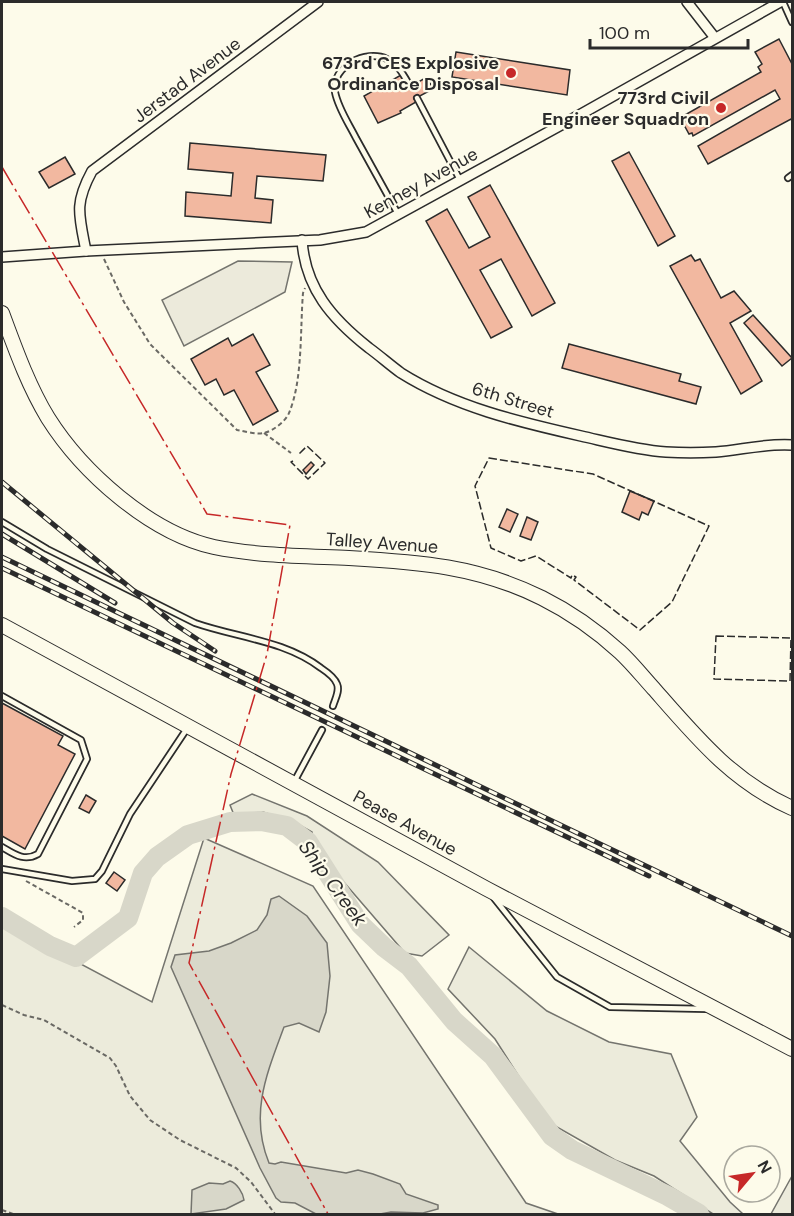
<svg xmlns="http://www.w3.org/2000/svg" width="794" height="1216" viewBox="0 0 794 1216" font-family="'DM Sans',sans-serif">
<style>
.green{fill:#ecebdb;stroke:#74746e;stroke-width:1.5}
.parking{fill:#eceadb;stroke:#74746e;stroke-width:1.5}
.water{fill:#d8d7c9;stroke:#74746e;stroke-width:1.5}
.lines{fill:none;stroke-linecap:round;stroke-linejoin:round}
.river{stroke:#d8d7c9;stroke-width:20}
.building{fill:#f2b8a0;stroke:#2b2b2b;stroke-width:1.5}
.lane-casing{stroke:#2b2b2b;stroke-width:8}
.street-casing{stroke:#2b2b2b;stroke-width:12}
.secondary-casing{stroke:#2b2b2b;stroke-width:16}
.path{stroke:#6a6964;stroke-width:2;stroke-dasharray:4.5 3;stroke-linecap:butt}
.lane{stroke:#fdfbea;stroke-width:4.5}
.street{stroke:#fdfbea;stroke-width:9}
.secondary{stroke:#fdfbea;stroke-width:14}
.rail-casing{stroke:#2b2b2b;stroke-width:5}
.rail{stroke:#fdfbea;stroke-width:3;stroke-dasharray:9;stroke-linecap:butt}
.fence{stroke:#2b2b2b;stroke-width:1.5;stroke-dasharray:8 3;stroke-linecap:butt}
.power{stroke:#c62828;stroke-width:1.5;stroke-dasharray:21 4.5 3 4.5;stroke-linecap:butt}
.poi-dot{fill:#c62828;stroke:#fdfbea;stroke-width:2}
.labels{text-anchor:middle;dominant-baseline:central;stroke-width:4.5;stroke-linejoin:round;paint-order:stroke}
.poi-label{font-size:18px;font-weight:bold;fill:#2b2b2b;stroke:#fdfbea;text-anchor:end}
.street-label{font-size:18px;fill:#2b2b2b;stroke:#fdfbea}
.water-label{font-size:20px;font-style:italic;fill:#2b2b2b;stroke:#fdfbea}
</style>
<rect width="100%" height="100%" fill="#fdfbea"/>
<g class="green">
<polygon points="252,794 307,816 378,862 449,935 422,956 405,953 342,880 313,844 312,832 294,822 263,812 234,815 230,805"/>
<polygon points="204,838 313,886 526,1203 558,1214 2,1214 2,922 152,1002"/>
<polygon points="469,947 547,1011 609,1042 671,1054 697,1117 680,1141 730,1202 743,1214 713,1214 654,1176 615,1160 548,1122 495,1039 448,989"/>
<polygon points="792,1176 792,1214 771,1214"/>
</g>
<polygon class="parking" points="238,261 292,262 285,292 184,346 162,300"/>
<g class="water">
<path d="M279,896l28,20 20,27 3,33 -4,36 -7,20 -20,-9 -15,4c-17,46 -35,87 -15,136l6,1 6,-2 65,11 12,-3 15,4 27,10 6,10 32,11v4l-15,4 -32,-1 -11,2h-64l-21,-11 -14,-1 -5,-4 -16,-30 -89,-201 4,-12 34,-4 22,-8 26,-13 10,-15 4,-16z"/>
<path d="M230,1181c7,2 13,12 14,19l-18,9 -35,5 1,-24 17,-7 14,1z"/>
</g>
<g class="lines">
<polyline class="river" points="2,917 50,946 76,957 128,918 143,873 157,857 188,835 230,822 261,821 287,826 308,842 360,924 384,947 409,966 454,1021 493,1056 552,1136 572,1150 668,1196 699,1214"/>
</g>
<g class="building">
<polygon points="779,39 792,64 792,121 791,119 708,164 698,146 780,99 775,90 693,136 692,133 689,134 683,123 686,121 683,116 761,72 758,67 762,64 755,52"/>
<polygon points="456,52 570,70 567,95 452,77"/>
<polygon points="401,75 408,88 427,77 433,89 414,99 416,102 400,111 401,113 378,123 364,96"/>
<polygon points="190,143 326,155 323,181 257,176 255,198 273,200 271,223 185,216 186,192 231,196 233,173 188,169"/>
<polygon points="629,152 675,236 658,246 612,161"/>
<polygon points="65,157 75,174 49,188 39,172"/>
<polygon points="490,185 555,303 532,316 501,259 480,270 512,327 491,338 426,221 447,209 469,248 490,237 468,197"/>
<polygon points="691,255 695,261 700,259 721,298 734,291 751,311 730,323 762,381 741,394 670,266"/>
<polygon points="753,315 792,358 782,366 744,323"/>
<polygon points="253,334 270,365 256,372 278,411 253,425 234,390 224,395 216,379 205,385 191,359 228,338 232,346"/>
<polygon points="569,344 681,374 679,381 701,387 696,404 562,368"/>
<polygon points="311,462 314,465 306,474 303,470"/>
<polygon points="630,491 654,501 648,515 642,512 639,520 622,512"/>
<polygon points="507,509 518,514 510,532 499,527"/>
<polygon points="527,517 538,522 531,540 520,536"/>
<polygon points="2,703 63,736 58,745 75,754 25,849 2,836"/>
<polygon points="86,795 96,801 89,813 79,808"/>
<polygon points="114,872 125,880 117,891 106,883"/>
</g>
<g class="lines">
<g class="lane-casing">
<g id="lane">
<polyline points="783,2 792,22"/>
<polyline points="417,98 460,180"/>
<polyline points="788,178 792,175"/>
<path d="M398,214c-14,-25 -28,-51 -42,-76 -7,-14 -18,-30 -21,-46 -4,-26 31,-43 52,-33 12,6 17,17 23,27"/>
<path d="M2,522l45,27 148,74c43,15 89,17 126,45 6,4 14,10 16,16 3,7 -2,15 -4,22"/>
<path d="M2,696l79,44 6,19 -49,95c-14,8 -24,0 -36,-7"/>
<polyline points="294,782 322,730"/>
<polyline points="2,869 72,881 95,879 102,871 130,814 188,727"/>
<polyline points="494,898 557,977 610,1007 707,1009"/>
</g>
</g>
<g class="street-casing">
<g id="street">
<polyline points="687,2 715,38"/>
<path d="M302,240c3,48 30,79 67,108 11,8 21,17 32,25 54,34 118,49 180,63 27,6 56,14 85,16 16,1 33,1 50,0 25,-2 51,-9 76,-7"/>
<path d="M86,251c-7,-36 -12,-47 6,-80l226,-169"/>
<polyline points="2,257 86,251 320,240 366,232 583,113 780,2"/>
</g>
</g>
<g class="secondary-casing">
<g id="secondary">
<path d="M2,313c13,35 26,72 46,105 34,54 102,115 166,129 44,9 90,9 135,11 70,4 129,8 193,40 28,14 55,33 78,54 12,11 23,25 34,37 42,48 79,93 138,119"/>
<polyline points="2,625 487,889 792,1049"/>
</g>
</g>
<g class="path">
<path d="M104,259l20,43 26,42 87,86c8,1 19,5 27,3 9,-2 22,-12 25,-20 14,-33 11,-84 14,-120l2,-5"/>
<polyline points="264,433 291,453"/>
<polyline points="26,881 83,913 83,920 74,927"/>
<polyline points="2,1005 24,1015 44,1020 110,1058 116,1066 130,1096 150,1120 180,1140 236,1168 251,1182 275,1214"/>
<polyline points="2,1210 13,1214"/>
</g>
<use href="#lane" class="lane"/>
<use href="#street" class="street"/>
<use href="#secondary" class="secondary"/>
<g class="rail-casing">
<g id="rail">
<polyline points="2,482 173,623 215,651"/>
<polyline points="2,534 115,603"/>
<polyline points="2,557 792,936"/>
<polyline points="2,568 649,876"/>
</g>
</g>
<use href="#rail" class="rail"/>
<g class="fence">
<polygon points="489,458 593,474 709,526 672,602 640,630 574,580 576,577 572,575 571,578 536,556 521,561 491,548 475,486"/>
<polyline points="293,461 291,462 308,479 325,463 307,446 298,455"/>
<polygon points="716,636 791,638 790,681 714,679"/>
</g>
<polyline class="power" points="2,167 207,514 290,525 267,654 231,774 189,963 328,1214"/>
</g>
<g class="poi-dot">
<circle cx="511" cy="73" r="6"/>
<circle cx="721" cy="108" r="6"/>
</g>
<g class="labels">
<g class="poi-label">
<text x="499" y="63">673rd CES Explosive<tspan x="499" dy="21">Ordinance Disposal</tspan></text>
<text x="709" y="98">773rd Civil<tspan x="709" dy="21">Engineer Squadron</tspan></text>
</g>
<g class="street-label">
<text transform="translate(187 80) rotate(-37)">Jerstad Avenue</text>
<text transform="translate(421 183) rotate(-29)">Kenney Avenue</text>
<text transform="translate(513 400) rotate(17)">6th Street</text>
<text transform="translate(382 543) rotate(4)">Talley Avenue</text>
<text transform="translate(405 823) rotate(29)">Pease Avenue</text>
</g>
<g class="water-label">
<text transform="translate(333 883) rotate(54)">Ship Creek</text>
</g>
</g>
<rect width="794" height="1216" fill="none" stroke="#2b2b2b" stroke-width="6"/>
<g transform="translate(752 1174) rotate(61)"><circle r="28" fill="#fdfbea" stroke="#a9a89e" stroke-width="1.5"/>
<path d="M0-4.5L10 22L0 15L-10 22Z" fill="#c62828"/>
<text y="-9" font-size="16" font-weight="bold" text-anchor="middle" fill="#2b2b2b">N</text>
</g>
<path d="M590 39v9h158v-9" fill="none" stroke="#2b2b2b" stroke-width="3"/>
<text x="599" y="39" font-size="18" fill="#2b2b2b" stroke="#fdfbea" stroke-width="4.5" paint-order="stroke">100 m</text>
</svg>
